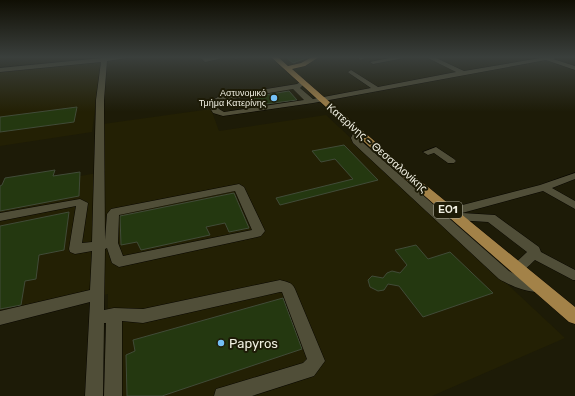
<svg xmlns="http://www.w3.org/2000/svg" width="575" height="396" viewBox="0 0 575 396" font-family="Rubik,sans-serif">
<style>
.built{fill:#232004}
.building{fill:#243810;stroke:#414b38}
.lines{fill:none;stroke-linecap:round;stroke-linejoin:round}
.minor-casing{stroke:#080600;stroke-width:1}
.major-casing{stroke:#080600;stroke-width:1}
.minor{fill:#504e38;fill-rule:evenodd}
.major{fill:#a38248;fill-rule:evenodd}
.poi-dot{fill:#74c0f6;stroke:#1d1b07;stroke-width:1.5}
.labels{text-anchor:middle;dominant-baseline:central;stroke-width:4;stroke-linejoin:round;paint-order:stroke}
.far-poi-label{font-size:9px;fill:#f0efe2;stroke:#1d1b07;text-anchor:end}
.shield{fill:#1d1b07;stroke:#b1afa0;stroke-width:1}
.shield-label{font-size:10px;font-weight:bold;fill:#f0efe2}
.street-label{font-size:11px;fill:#f0efe2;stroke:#1d1b07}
.near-poi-label{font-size:13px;fill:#f0efe2;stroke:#1d1b07;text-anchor:start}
</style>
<rect width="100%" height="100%" fill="#1d1b07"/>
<g class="built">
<polygon points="101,61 92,132 0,146 0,72"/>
<polygon points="211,109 219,131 326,115 565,338 432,396 106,396 108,294 0,320 0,190 103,172 103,124"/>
</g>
<g class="building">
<polygon points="286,57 309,57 293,63"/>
<polygon points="289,91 297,100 258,105 252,97"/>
<polygon points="77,107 74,122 0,132 0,117"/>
<polygon points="344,145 378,180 280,205 276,198 353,179 335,159 321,162 312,151"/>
<polygon points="55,170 53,176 80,172 79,196 0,211 0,186 2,185 5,178"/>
<polygon points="234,193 249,228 229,232 225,223 206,227 210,235 141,250 137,242 121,245 120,216"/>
<polygon points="69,212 64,250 39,255 36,279 25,281 21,305 0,309 0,226"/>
<polygon points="416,245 428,259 450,252 493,293 423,317 399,286 388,284 384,290 378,291 370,287 368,280 372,276 383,278 387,273 392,271 400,273 407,265 395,250"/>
<polygon points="283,298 302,349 162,396 127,396 126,355 135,351 133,340"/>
</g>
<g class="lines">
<g class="minor-casing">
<g id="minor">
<path d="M112,57h21l-26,4 -3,39 1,140 2,-26 4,-5 128,-25 5,3 21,44 -4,5 -4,1 -138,30 -7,-4 -5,-15 -2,1 -1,61 10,-2 29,1 137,-29c7,2 12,2 15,9l30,72 -11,15 -62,20h-38l2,-7 7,-2 80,-24 4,-4 -25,-67h-2l-137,31 -21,-2v75h-18l2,-73h-2l-1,73h-18l5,-94 -90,23v-14l90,-21 2,-39 -17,3 -5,-2 -1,-3 7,-43 -76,15v-8l80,-14 8,4 -6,40 10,-1 4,-142 5,-38 -101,10v-4zM235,191l17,39 -129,26 -5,-13 1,-28z"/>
<polygon points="200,57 222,57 223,58 205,62"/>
<polygon points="232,57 239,57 236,59"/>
<polygon points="358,57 367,57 360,60"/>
<polygon points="394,57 409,57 373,64 370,62"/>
<path d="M426,57h8l30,14 82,-14h13l-6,2 22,7v4l-29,-10 -233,43 -90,13 -10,-3 -6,-10 11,-6 79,-13 6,-4 3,2 -6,6 13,11 58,-11 -22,-15 -1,-1 3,-2 27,17 78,-15zM293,89l11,11 -80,12 -5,-3 -4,-5 5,-3z"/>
<path d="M358,128l4,3 -2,9 149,131 9,5 27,7 2,4 -2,4c-13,4 -34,-5 -46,-12l-146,-136 -2,-5 4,-9z"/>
<polygon points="436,147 454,159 456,161 454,163 448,163 434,153 428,155 423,152"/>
<path d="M575,173v6l-23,9 23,13v8l-32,-18 -81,22 33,2 44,32 2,5 34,18v10h-2l-38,-20c-7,6 -13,15 -23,12l-2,-4 17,-16 -39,-30 -32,-2 -4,-1 -7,-7 2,-3 93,-24z"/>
</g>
</g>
<g class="major-casing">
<polygon id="major" points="271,57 278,57 288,66 301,63 312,57 319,57 305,66 292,69 411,173 575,307 575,324 569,322 403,177"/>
</g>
<use href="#minor" class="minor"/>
<use href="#major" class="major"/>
</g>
<linearGradient id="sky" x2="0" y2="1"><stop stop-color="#100f04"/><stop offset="0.51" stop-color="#3a3f3c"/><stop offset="1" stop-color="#3a3f3c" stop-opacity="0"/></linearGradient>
<rect width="575" height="112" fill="url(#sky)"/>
<g class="poi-dot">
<circle cx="274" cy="98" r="4"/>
<circle cx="221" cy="343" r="4"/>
</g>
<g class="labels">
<g class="far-poi-label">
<text x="266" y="93">Αστυνομικό<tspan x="266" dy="10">Τμήμα Κατερίνης</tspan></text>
</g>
<rect class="shield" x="434" y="202" width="28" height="16" rx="3"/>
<g class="shield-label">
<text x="448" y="210">ΕΟ1</text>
</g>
<g class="street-label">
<text transform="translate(377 148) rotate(41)">Κατερίνης - Θεσσαλονίκης</text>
</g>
<g class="near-poi-label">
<text x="229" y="343">Papyros</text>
</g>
</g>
</svg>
